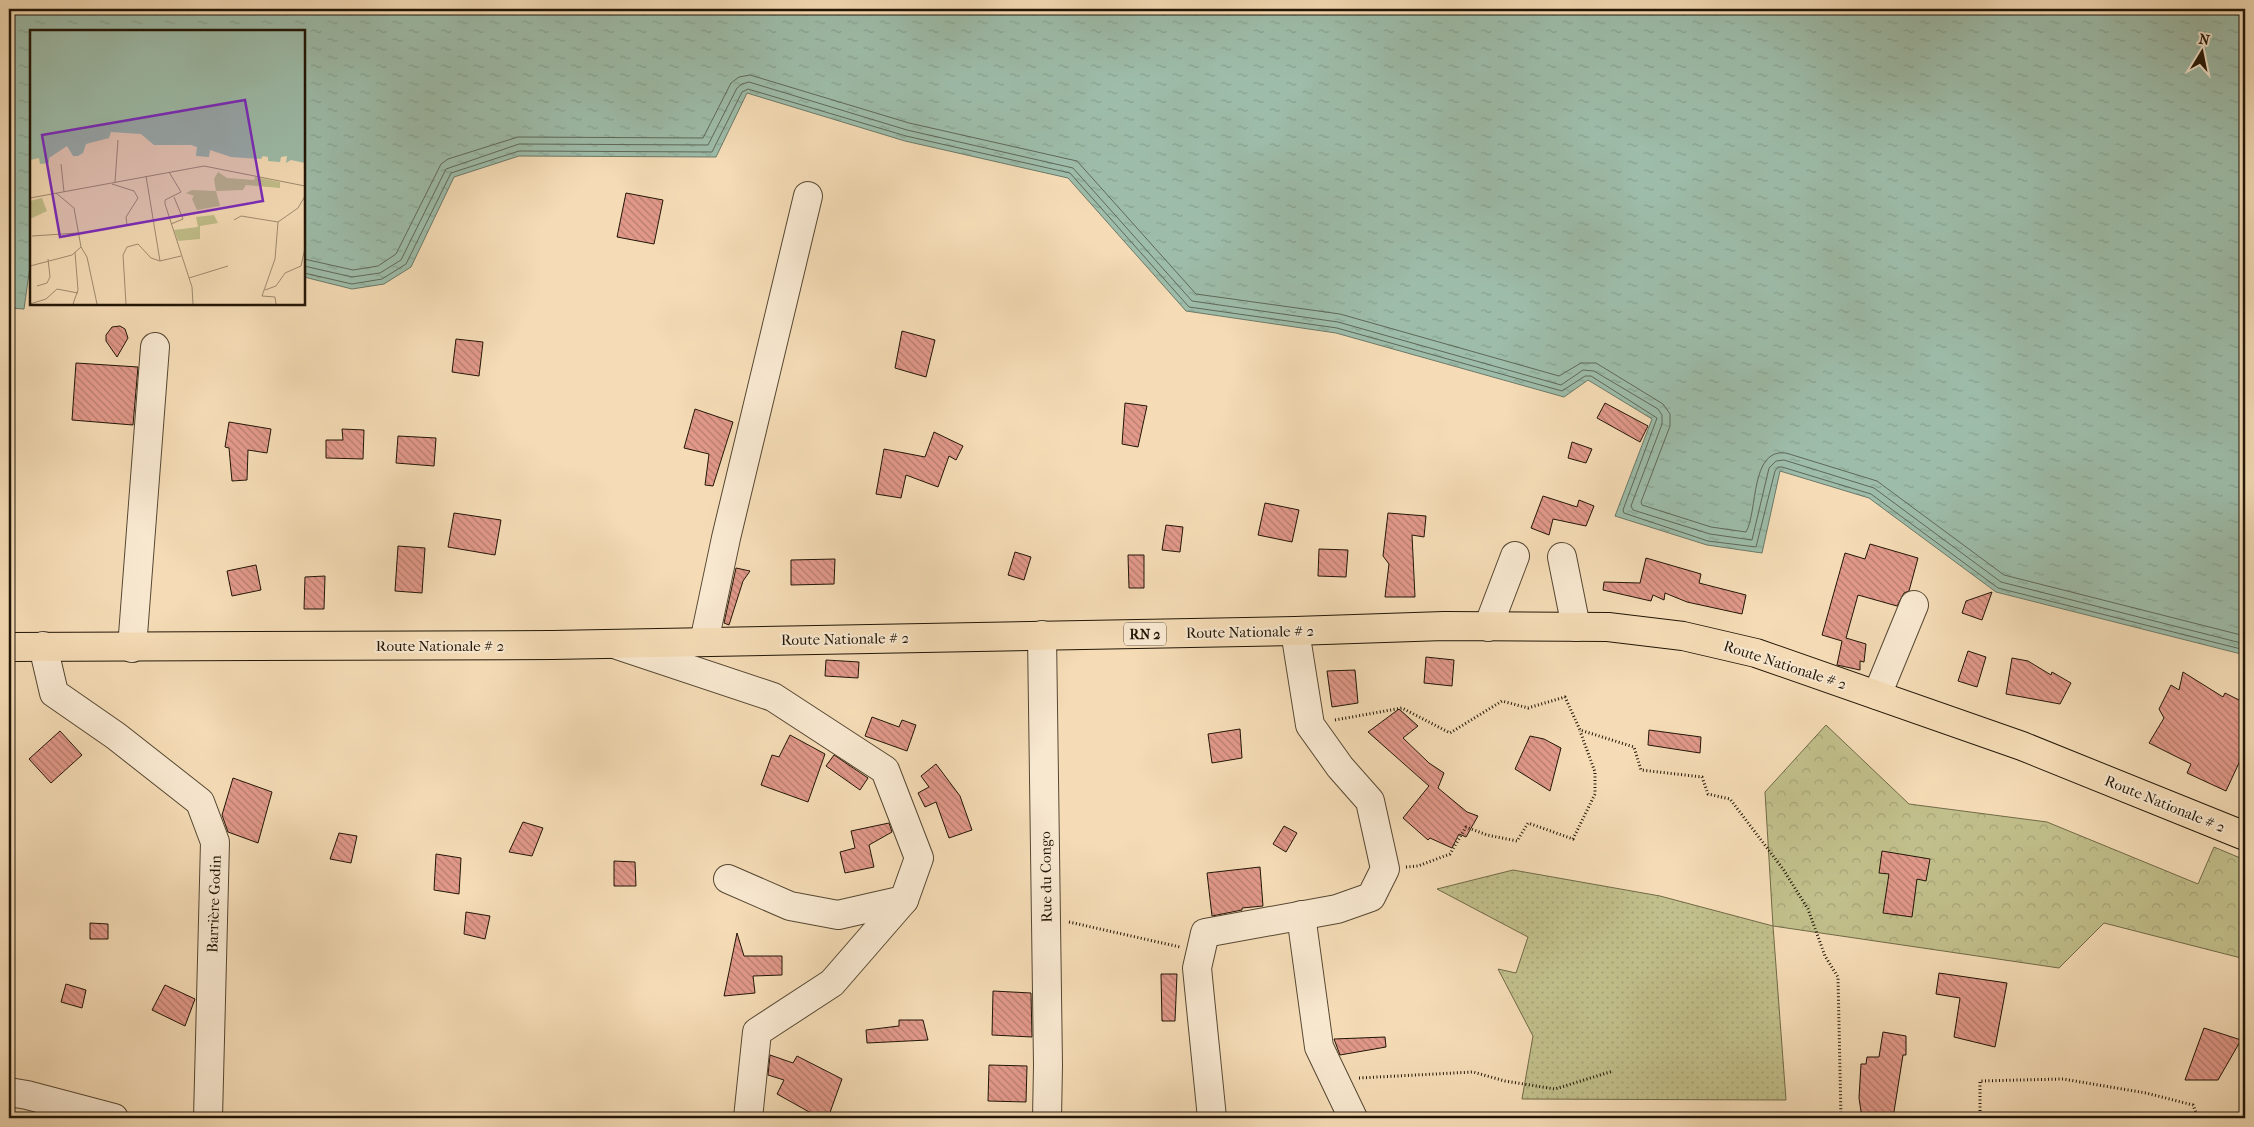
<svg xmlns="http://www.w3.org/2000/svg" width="2254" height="1127" viewBox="0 0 2254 1127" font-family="'IM FELL French Canon',serif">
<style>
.forest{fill:url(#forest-crowns);stroke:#716a48}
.park{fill:url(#park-dots);stroke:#716a48}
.water{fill:url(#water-ripples);stroke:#6b7968}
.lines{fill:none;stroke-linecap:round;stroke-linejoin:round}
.shore{stroke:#5f6858;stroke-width:1}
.building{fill:url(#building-back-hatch);stroke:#211506}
.minor-casing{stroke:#564732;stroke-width:30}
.major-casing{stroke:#211506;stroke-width:30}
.path{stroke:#211506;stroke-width:3;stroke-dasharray:1 2.5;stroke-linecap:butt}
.minor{stroke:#f8e8d0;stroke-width:28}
.major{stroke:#f5dcb6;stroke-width:28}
.labels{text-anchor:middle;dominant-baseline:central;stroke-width:4;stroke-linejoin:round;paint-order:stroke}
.shield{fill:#f8e8d0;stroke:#625443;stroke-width:1}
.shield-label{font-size:14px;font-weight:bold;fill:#211506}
.street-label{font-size:15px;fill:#211506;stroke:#f8e8d0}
.inset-road{fill:none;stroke:#a08c70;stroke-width:1}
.view{fill:#7b2cbf;fill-opacity:0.15;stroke:#7b2cbf;stroke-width:2.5}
.inset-edge{fill:none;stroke:#211506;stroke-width:2.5}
</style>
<defs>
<pattern id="forest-crowns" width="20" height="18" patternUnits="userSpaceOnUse" patternTransform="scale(1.25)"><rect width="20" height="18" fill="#c1bf8b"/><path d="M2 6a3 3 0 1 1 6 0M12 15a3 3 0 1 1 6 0" fill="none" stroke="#a6a376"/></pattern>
<pattern id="park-dots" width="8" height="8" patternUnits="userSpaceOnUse" patternTransform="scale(1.25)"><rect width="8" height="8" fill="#c1bf8b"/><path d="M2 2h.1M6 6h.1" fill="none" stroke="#a6a376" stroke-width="1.8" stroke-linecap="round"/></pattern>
<pattern id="water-ripples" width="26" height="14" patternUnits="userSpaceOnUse" patternTransform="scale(1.25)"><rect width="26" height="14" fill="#9dbca9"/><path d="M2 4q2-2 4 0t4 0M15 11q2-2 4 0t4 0" fill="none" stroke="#87a190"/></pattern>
<pattern id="building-back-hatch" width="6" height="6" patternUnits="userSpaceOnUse" patternTransform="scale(1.25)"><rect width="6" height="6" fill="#e2998a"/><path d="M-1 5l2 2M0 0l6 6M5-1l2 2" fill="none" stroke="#b77c6f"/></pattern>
</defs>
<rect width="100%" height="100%" fill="#f5dcb6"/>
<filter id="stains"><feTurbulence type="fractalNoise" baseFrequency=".004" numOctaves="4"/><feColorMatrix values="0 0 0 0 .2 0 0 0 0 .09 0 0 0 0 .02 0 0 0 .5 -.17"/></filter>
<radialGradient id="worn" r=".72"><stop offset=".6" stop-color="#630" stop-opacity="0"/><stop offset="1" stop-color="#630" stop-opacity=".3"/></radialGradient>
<polygon class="forest" points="1826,725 1909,804 2047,822 2198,884 2214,847 2245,860 2245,959 2104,923 2059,968 1773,926 1765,792"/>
<polygon class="park" points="1513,870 1660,896 1773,926 1786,1100 1522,1099 1533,1036 1498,969 1516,973 1528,937 1437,889"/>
<polygon class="water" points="9,9 2245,9 2245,655 1996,592 1869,498 1780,471 1762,553 1707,545 1615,516 1652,419 1588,380 1564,397 1336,333 1186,311 1068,178 905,141 747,93 716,157 519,156 454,177 411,267 384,284 352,289 304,277 304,31 31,31 31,259 24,309 9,308"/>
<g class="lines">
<g class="shore">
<path d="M304,259l49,11 25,-4 18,-12 45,-90 7,-5 70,-22 185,1 28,-55 8,-6 11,-2 159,48 168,38 119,133 144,20 219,62 22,-13h15l67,41 7,10v12l-29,76 1,3 69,22 35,5c12,-21 4,-84 40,-79l91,28 127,94 241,61"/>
<polyline points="304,266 352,277 380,273 401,260 446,169 519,144 708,145 737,88 742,84 749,82 907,130 1073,168 1192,301 1338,322 1561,385 1583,370 1594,371 1658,409 1662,415 1662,424 1631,506 1633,510 1710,534 1752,540 1769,468 1776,461 1784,460 1874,488 2001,582 2245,644"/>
<polyline points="304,273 352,284 382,279 406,264 451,173 519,151 712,152 742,92 748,89 906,136 1070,173 1189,307 1337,328 1562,391 1585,376 1591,376 1657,418 1623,510 1624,513 1708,541 1756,547 1775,471 1778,467 1782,467 1871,494 1998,588 2245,650"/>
</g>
</g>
<g class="building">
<polygon points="626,193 663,200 654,244 617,237"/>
<polygon points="120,326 125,329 128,338 117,357 106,341 106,335 112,327"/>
<polygon points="902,331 935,340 926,377 895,368"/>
<polygon points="456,339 483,342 479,376 452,372"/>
<polygon points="76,363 138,367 133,425 72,420"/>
<polygon points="1125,403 1147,406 1138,447 1122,444"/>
<polygon points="1605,403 1648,426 1640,442 1597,418"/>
<polygon points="695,409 733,422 713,486 705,485 709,454 684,448"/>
<polygon points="229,422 271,429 267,453 248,450 247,480 232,481 229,448 225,447"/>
<polygon points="342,429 364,430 363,459 326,458 326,440 343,440"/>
<polygon points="934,432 963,446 956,460 949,456 938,487 906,475 901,498 876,494 884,449 925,457"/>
<polygon points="398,436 436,438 434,466 396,463"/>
<polygon points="1572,442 1592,449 1586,463 1568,458"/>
<polygon points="1543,496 1577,507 1579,500 1594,506 1586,526 1553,519 1549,535 1531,528"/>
<polygon points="1265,503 1299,510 1292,542 1258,535"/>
<polygon points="454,513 501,520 495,555 448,547"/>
<polygon points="1388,513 1426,516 1424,537 1412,535 1415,597 1385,597 1389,564 1383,556"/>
<polygon points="1166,525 1183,527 1180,552 1162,550"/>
<polygon points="1870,544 1918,558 1909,591 1904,593 1897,606 1858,595 1846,638 1866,644 1864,662 1860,661 1860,670 1837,665 1842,641 1822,635 1845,553 1865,559"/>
<polygon points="398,546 425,548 422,593 395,591"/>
<polygon points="1319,549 1348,550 1346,577 1318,576"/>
<polygon points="1015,552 1031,557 1024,580 1008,575"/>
<polygon points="1128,555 1144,555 1144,588 1129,588"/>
<polygon points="1646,558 1701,574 1699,583 1746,595 1742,614 1687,602 1665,593 1664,600 1653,595 1651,601 1603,590 1604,582 1640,583"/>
<polygon points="835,559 834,584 791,585 791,560"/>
<polygon points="256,565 261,590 232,596 227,571"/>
<polygon points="736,568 750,571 743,581 729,625 724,623"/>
<polygon points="325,576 324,609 304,609 305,577"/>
<polygon points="1992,592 1982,620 1962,613 1966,601"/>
<polygon points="1968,651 1986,657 1977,687 1958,681"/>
<polygon points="1426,657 1454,660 1452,686 1424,683"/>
<polygon points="2012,658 2028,661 2051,675 2052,672 2071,683 2060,704 2006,694"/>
<polygon points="826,660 859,662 858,678 825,676"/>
<polygon points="1355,670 1358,703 1332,707 1327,671"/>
<polygon points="2183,672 2223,697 2225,693 2245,703 2245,750 2226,791 2187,773 2191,764 2149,743 2164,718 2159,709 2171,685 2179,690"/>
<polygon points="1399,709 1418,726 1403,738 1429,763 1444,773 1438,788 1467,812 1478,816 1466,837 1459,834 1452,848 1430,838 1428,840 1403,818 1429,786 1368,732"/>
<polygon points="872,717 899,727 902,720 916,725 907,751 865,736"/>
<polygon points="1240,729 1242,758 1212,763 1208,734"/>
<polygon points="1649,730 1701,737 1700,753 1648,745"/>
<polygon points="60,731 82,755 51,783 29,759"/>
<polygon points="790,735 825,754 808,802 761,785 772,755 779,757"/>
<polygon points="1530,736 1544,739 1561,748 1550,791 1515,769"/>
<polygon points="834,755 868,778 860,790 826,766"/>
<polygon points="936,764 960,796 972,830 949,838 936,802 925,807 918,793 929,787 921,776"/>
<polygon points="233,778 272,792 258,843 228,832 222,815"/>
<polygon points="523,822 543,828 532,856 509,852"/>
<polygon points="889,823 892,832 869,845 874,867 845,873 840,852 855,848 851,831"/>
<polygon points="1284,826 1297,833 1286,852 1273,844"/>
<polygon points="339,833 357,836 351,863 330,859"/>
<polygon points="1882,851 1930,859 1926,881 1917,879 1912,917 1883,913 1889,874 1879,873"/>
<polygon points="436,854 461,858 459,894 434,890"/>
<polygon points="614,861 635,862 636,886 614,886"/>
<polygon points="1260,867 1263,906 1242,908 1242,910 1212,916 1207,873"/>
<polygon points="466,912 490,916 485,939 464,934"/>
<polygon points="90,923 108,924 108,939 90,939"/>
<polygon points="737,933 744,956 782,956 782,975 753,976 755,993 724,996"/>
<polygon points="1939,973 2007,983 1995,1047 1954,1037 1960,998 1936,994"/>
<polygon points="1161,974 1177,974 1175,1021 1162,1021"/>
<polygon points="66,984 86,990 82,1008 61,1002"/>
<polygon points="165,985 195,999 185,1026 152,1010"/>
<polygon points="993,991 1031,993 1032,1037 992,1035"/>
<polygon points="899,1020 923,1020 928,1040 867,1043 866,1030 899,1026"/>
<polygon points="2204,1028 2241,1040 2218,1080 2185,1080"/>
<polygon points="1883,1032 1906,1036 1906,1055 1903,1055 1893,1118 1862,1118 1859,1098 1861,1064 1866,1064 1867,1057 1879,1057"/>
<polygon points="1385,1037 1386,1047 1340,1055 1334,1039"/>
<polygon points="770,1055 793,1063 797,1056 842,1079 828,1118 820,1118 777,1094 784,1080 768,1075"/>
<polygon points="989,1065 1027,1066 1026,1102 988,1101"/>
</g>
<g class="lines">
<g class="minor-casing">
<g id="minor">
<polyline points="1562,557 1576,627"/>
<polyline points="1488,627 1515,556"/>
<polyline points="1042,635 1048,1065 1047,1118"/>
<polyline points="704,642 726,538 808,196"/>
<polyline points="617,645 773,697 885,770 919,858 904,900 832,983 757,1032 748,1118"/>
<polyline points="43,646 54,693 116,736 200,802 215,842 208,1118"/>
<polyline points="132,648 155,347"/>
<polyline points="1877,695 1914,605"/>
<polyline points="728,879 790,906 838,915 904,900"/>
<polyline points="1301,915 1319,1047 1353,1118"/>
<polyline points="9,1092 27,1095 114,1118"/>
<polyline points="1212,1118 1197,968 1205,933 1337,909 1371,897 1385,869 1370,801 1340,767 1310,725 1295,631"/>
</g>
</g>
<g class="major-casing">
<polyline id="major" points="9,647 552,645 1295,631 1444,626 1608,627 1683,636 1756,653 2022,746 2245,836"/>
</g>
<g class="path">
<polyline points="1335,720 1402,708 1450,733 1502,701 1528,708 1565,697 1580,730 1634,747 1641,770 1702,777 1708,794 1730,799 1783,869 1808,909 1825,956 1838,977 1841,1118"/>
<polyline points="1406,867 1418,866 1450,854 1466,827 1487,835 1517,841 1528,823 1573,839 1595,794 1595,772 1580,731"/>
<polyline points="1069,922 1180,947"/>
<polyline points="1359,1078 1473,1072 1505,1081 1555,1089 1613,1071"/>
<polyline points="1980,1118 1980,1081 2063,1079 2146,1093 2193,1105 2198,1118"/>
</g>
<use href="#minor" class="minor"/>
<use href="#major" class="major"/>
</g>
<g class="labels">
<rect class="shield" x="1124" y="622.5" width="42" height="23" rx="4"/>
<g class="shield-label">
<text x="1145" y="634">RN 2</text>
</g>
<g class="street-label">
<text transform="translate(1250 632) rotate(-1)">Route Nationale # 2</text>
<text transform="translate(845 639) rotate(-1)">Route Nationale # 2</text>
<text x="440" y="646">Route Nationale # 2</text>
<text transform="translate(1785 665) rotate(18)">Route Nationale # 2</text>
<text transform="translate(2165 804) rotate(22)">Route Nationale # 2</text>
<text transform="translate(1046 877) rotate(-91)">Rue du Congo</text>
<text transform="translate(214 904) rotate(-88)">Barrière Godin</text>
</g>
</g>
<g transform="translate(30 30)">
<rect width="275" height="275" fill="#f5dcb6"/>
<path d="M188,142l9,6 27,2 1,-3 25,5v6l-34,-3 -3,5 -27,1 -2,-12zM12,168l5,13 -17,8v-18zM184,185l4,8 -18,3v13l-22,2 -4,-11 24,-3 -2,-10z" fill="#c1bf8b"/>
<path d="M162,160l24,1 4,15 -23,4 -5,-11 2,-3 -8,-3z" fill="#c1bf8b"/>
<path d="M0,1h275v132l-14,-3 -5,3 1,-7 -6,1 -1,5 -12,-1v-4l-5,-1 -2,3 -30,-2 -21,-7 -1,7 -13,-1 1,-9 -6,-2h-37l-13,-11 -30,-2 -2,6 -23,6 -3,9 -5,3h-5l-6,-10 -18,12v5l-9,1 -1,-6 -9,2z" fill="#9dbca9"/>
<path class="inset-road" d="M31,134l3,28M139,142l12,20 -16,8v4l27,83 1,17M116,146l14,85M85,152l3,-42M82,154l22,7 4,7 -12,19 1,8M26,163l18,15 7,39 6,10 10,47M0,168l174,-32 101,20M204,190l7,-4 37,6M141,194l12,-5 -9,-22M2,206l46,-3M0,236l42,-11 9,-8M159,248l39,-12M7,256l10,-3 3,-6 -2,-18M235,260l11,-4 9,-13 16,-7 4,-18M232,266l13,-37 3,-37 20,-14 7,-12M232,266l13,1 1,7M0,274l16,-5 11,-10 21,4M43,274l5,-14 -3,-38M96,274l-3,-49 4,-8 11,-3 13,14 9,3 21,-5"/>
<path class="view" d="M215,70l18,101 -203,36 -18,-102z"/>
<rect width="275" height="275" class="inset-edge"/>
</g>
<rect width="2254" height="1127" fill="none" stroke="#f5dcb6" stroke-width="30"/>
<rect x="10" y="10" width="2234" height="1107" fill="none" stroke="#211506" stroke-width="2.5"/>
<rect x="15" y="15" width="2224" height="1097" fill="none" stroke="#211506"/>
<g transform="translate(2202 52) rotate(10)" stroke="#f8e8d0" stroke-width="4" paint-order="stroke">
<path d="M0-4L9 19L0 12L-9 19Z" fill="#211506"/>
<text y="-8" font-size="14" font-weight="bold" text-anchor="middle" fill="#211506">N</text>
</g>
<rect width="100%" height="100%" filter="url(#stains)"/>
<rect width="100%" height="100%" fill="url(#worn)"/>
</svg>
